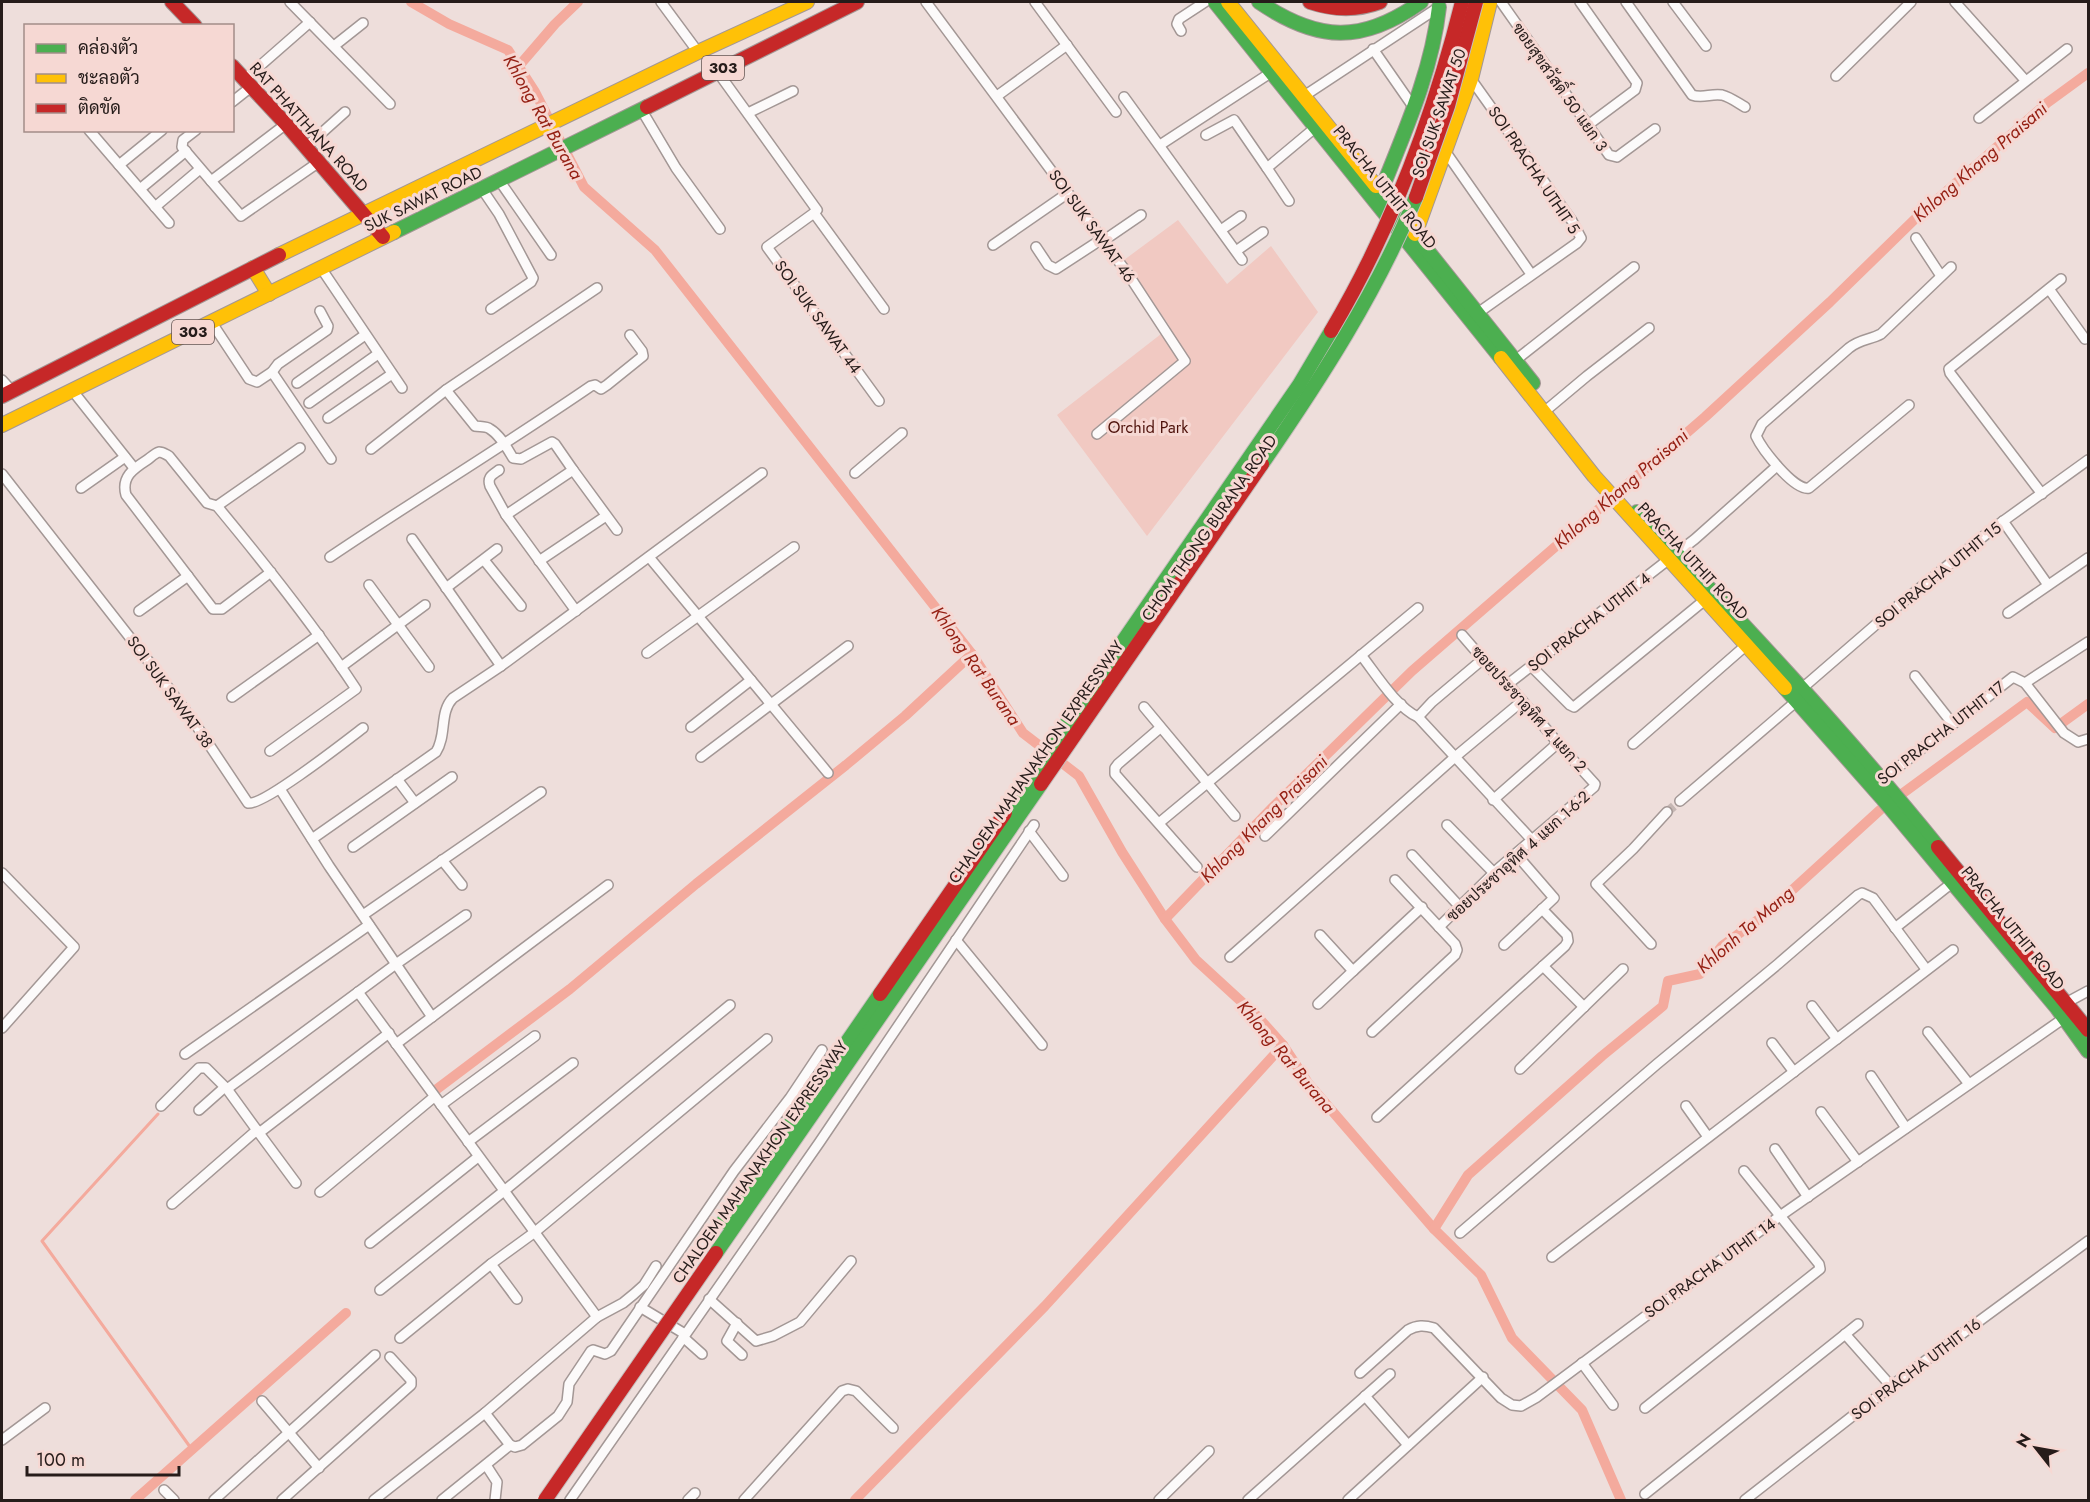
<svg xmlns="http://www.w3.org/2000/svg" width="2090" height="1502" viewBox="0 0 2090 1502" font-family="Jost,Sarabun,sans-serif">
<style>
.green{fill:#f1c9c2}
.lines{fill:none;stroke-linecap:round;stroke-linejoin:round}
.stream{stroke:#f4aa9d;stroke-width:3}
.canal{stroke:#f4aa9d;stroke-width:10}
.street-tunnel{stroke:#c6b7b4;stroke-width:9;stroke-dasharray:9 4.5;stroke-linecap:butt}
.street-casing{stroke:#a39795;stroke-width:12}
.fast-casing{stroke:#a39795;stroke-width:16}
.slow-casing{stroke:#a39795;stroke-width:16}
.jam-casing{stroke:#a39795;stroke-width:16}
.street{stroke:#fcfafa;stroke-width:9}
.fast{stroke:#4caf50;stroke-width:14}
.slow{stroke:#ffc107;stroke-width:14}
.jam{stroke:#c62828;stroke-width:14}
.fast-bridge-casing{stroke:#c5bdbc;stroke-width:16;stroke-linecap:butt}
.jam-bridge-casing{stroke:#c5bdbc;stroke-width:16;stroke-linecap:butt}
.fast-bridge{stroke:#4caf50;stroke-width:14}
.jam-bridge{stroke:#c62828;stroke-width:14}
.labels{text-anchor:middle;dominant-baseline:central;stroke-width:6;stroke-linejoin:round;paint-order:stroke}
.shield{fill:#f6d8d3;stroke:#645452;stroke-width:1.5}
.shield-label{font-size:15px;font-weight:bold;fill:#261c1a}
.street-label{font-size:16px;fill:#261c1a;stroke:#f6d8d3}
.park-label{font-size:16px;fill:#4d1009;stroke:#f6d8d3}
.water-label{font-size:18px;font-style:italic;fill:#952014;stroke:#f6d8d3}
</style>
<rect width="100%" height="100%" fill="#eededb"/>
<polygon class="green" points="1178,220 1227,284 1271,246 1318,312 1147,536 1057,415 1170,327 1124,260"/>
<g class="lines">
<polyline class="stream" points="158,1114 42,1241 193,1451"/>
<g class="canal">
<polyline points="411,2 449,24 508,50 535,92 584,187 655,250 972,654 1023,733 1079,776 1122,852 1165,919 1196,960 1257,1016 1283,1045 1308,1083 1434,1229 1481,1275 1512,1338 1582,1410 1621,1500"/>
<polyline points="518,67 555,24 578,2"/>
<polyline points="1165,919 1273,807 1412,671 1705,417 1830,302 1915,219 2047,103 2088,73"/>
<polyline points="437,1089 570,989 696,884 846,765 905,716 972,654"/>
<polyline points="1434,1229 1468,1175 1602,1056 1663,1006 1668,981 1700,974 1722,946 1766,914 1880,810 2027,702 2055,728 2088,704"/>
<polyline points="135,1500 346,1313"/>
<polyline points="855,1500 1045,1306 1283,1045"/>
</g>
<polyline class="street-tunnel" points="1667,812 1680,801"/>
<g class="street-casing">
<g id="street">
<polyline points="290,2 390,104"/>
<polyline points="661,2 698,52"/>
<polyline points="926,2 1128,274 1185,361 1097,434"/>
<polyline points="1035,2 1116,112"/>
<polyline points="1501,2 1609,155 1617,157 1655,129"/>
<polyline points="1580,2 1637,83 1635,90 1588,125"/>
<path d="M1626,2l66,93c11,4 19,-2 30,0 8,2 16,8 23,12"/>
<polyline points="1673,2 1706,46"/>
<polyline points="1955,2 2025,80"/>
<polyline points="1181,31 1177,24 1179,19 1205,2"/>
<polyline points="334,46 363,23"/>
<polyline points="1373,49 1414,108"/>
<polyline points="717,71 817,210 814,213"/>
<polyline points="1836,76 1911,2"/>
<polyline points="245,79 310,22"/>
<polyline points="1471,79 1572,221 1581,238 1577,243 1475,315"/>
<polyline points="997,96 1067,45"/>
<polyline points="1124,97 1242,260"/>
<polyline points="1301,98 1439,7"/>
<polyline points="232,102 251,87"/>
<polyline points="641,109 676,168 720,229"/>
<polyline points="748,113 793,91"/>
<polyline points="1979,118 2067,49"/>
<polyline points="89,130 169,223"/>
<polyline points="196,130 183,140 182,147 241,216 319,162"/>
<polyline points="1206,135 1234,120 1267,168"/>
<polyline points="1160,145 1275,70"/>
<polyline points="306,147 345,112"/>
<polyline points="1445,151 1531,274"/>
<polyline points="119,165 162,130"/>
<polyline points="499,180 551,255"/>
<polyline points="211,181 286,124"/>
<polyline points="140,189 186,151"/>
<polyline points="482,189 499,214 533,278 531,282 491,309"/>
<polyline points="1289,201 1267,168 1316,127"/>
<polyline points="155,207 200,169"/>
<polyline points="814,213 767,247 879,401"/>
<polyline points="814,213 884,309"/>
<polyline points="1221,230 1241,216"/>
<polyline points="1916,238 1941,276"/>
<polyline points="1103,241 1141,215"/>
<polyline points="993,245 1068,193"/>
<polyline points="1036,247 1048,265 1056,269 1102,239"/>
<polyline points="1236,251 1263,232"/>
<polyline points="321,268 402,388"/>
<polyline points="2049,289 2085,339"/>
<polyline points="212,323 249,379 257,382 272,372 331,459"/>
<polyline points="1512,363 1634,267"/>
<polyline points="272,372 278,364 327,330 328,326 320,311"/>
<polyline points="2,380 12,391"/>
<polyline points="297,383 365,335"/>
<polyline points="72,390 134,468"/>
<path d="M446,390l29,36c5,1 11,0 15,3 10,6 17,19 23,29l8,1 31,-17 3,2 18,26"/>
<polyline points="309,403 378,354"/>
<path d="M1909,405l-100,83c-15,3 -47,-39 -53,-52l6,-12 87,-76c11,-9 21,-8 32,-14l70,-67"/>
<polyline points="1544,412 1587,376 1649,328"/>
<polyline points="328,418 392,374"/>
<polyline points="371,449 446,390 597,288"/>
<path d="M499,470c-7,5 -12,7 -9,16l16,29 70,96"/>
<polyline points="855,473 902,433"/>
<path d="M2,474l151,193 43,58 52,78c15,3 98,-62 115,-75"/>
<polyline points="81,488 125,457"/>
<polyline points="2042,494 1950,373 1949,369 2061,279"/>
<polyline points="217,506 300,448"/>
<polyline points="506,515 573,470 617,530"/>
<polyline points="2003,521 2048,585"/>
<polyline points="412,539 501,666"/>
<path d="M330,557c86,-58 175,-112 261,-171l4,-1 6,4 6,-4 36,-29 -1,-5 -12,-16"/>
<polyline points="649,557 828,773"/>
<polyline points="484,560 521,606"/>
<polyline points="539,561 606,516"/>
<polyline points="369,585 429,667"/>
<polyline points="446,588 497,549"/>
<polyline points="139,611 188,576"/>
<polyline points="2008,613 2088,558"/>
<polyline points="647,653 794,547"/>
<path d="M1361,655c15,19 35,52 57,62l114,123"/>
<polyline points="1531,666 1570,705 1574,707 1706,599"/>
<polyline points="341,667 425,605"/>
<polyline points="1915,676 1952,723"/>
<polyline points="2025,683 2088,642"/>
<polyline points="1508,684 1695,539 1777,466"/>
<polyline points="1799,691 1888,614 1995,527 2088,460"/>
<polyline points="232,697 319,635"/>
<polyline points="1144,707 1235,816"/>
<polyline points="1418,717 1432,702 1483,659"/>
<polyline points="691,727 751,680"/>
<polyline points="1160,728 1118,764 1115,768 1115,774 1197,867"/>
<polyline points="1633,744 1751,641"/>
<path d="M270,751l86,-62c-42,-64 -90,-124 -139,-183l-10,-3 -38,-47c-4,-2 -6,-4 -10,-4 -4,1 -9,6 -12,8 -14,9 -26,17 -21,35l87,114h9l49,-37"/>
<polyline points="701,757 848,646"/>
<polyline points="397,779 415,803"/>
<polyline points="1878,783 2013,677 2025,683 2064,733 2078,742 2088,739"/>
<polyline points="280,789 329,866 432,1017"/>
<polyline points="1493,800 1558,743"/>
<polyline points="1680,801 1799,699"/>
<polyline points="1159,823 1418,608"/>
<polyline points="1447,825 1494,873"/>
<polyline points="1029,831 1063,876"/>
<polyline points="1265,836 1401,704"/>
<path d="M312,839l124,-87c11,-17 3,-40 17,-54l48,-32 261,-193"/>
<polyline points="353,847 452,777"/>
<polyline points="1412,855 1460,907"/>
<polyline points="442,860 462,885"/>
<polyline points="2,873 74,947 2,1028"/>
<polyline points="363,915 541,792"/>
<polyline points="1439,927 1499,868 1594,787 1595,784 1563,749 1508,684 1494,672 1462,635"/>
<polyline points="1895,928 1957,879"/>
<polyline points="1320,935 1353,971 1422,907"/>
<polyline points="956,940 1042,1045"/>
<polyline points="1651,944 1596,884 1633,849 1667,812"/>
<polyline points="1504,945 1554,898 1516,854"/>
<polyline points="1230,957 1455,757 1521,702"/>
<polyline points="1543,966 1584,1007"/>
<polyline points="358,992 597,1317"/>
<polyline points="1318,1004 1353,971"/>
<polyline points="2062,1005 2088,991"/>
<polyline points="1812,1006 1837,1039"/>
<polyline points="1372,1032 1455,955 1457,950 1455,944 1395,880"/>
<polyline points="1928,1032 1969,1084"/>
<polyline points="1772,1043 1794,1072"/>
<polyline points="396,1044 608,885"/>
<polyline points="185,1054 369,925"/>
<polyline points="1520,1069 1623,969"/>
<polyline points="1871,1076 1906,1128"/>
<polyline points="227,1089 396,964 466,915"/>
<polyline points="441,1105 535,1036"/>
<polyline points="161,1106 199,1068 206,1068 227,1089 259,1133"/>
<polyline points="1686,1106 1708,1137"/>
<polyline points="199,1110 225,1087"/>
<polyline points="1821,1112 1858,1162"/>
<polyline points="1377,1117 1565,946 1568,941 1567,935 1542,909"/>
<polyline points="468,1142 573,1063"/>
<polyline points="1775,1149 1808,1197"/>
<polyline points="296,1183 259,1133 389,1033"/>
<polyline points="320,1192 434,1097"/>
<polyline points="172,1204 257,1130"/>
<polyline points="1460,1233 1657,1064 1778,964 1858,895 1862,893 1873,898 1926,969"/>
<polyline points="370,1243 478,1157"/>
<polyline points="1552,1257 1953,950"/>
<polyline points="380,1290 504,1191 730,1005"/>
<polyline points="517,1299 491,1264 535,1232 767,1039"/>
<polyline points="709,1299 756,1341 773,1336 800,1322 851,1261"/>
<polyline points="640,1307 685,1334"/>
<polyline points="737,1323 727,1341 742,1355"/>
<polyline points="1845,1334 1891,1386"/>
<polyline points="683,1337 702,1354"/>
<polyline points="400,1338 491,1264"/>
<polyline points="1582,1363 1613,1405"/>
<path d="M1360,1373l48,-43c9,-5 16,-5 26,-2l67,70 11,7 9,1 16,-9 243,-181 287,-200"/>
<polyline points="1365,1396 1408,1445"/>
<polyline points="262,1401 319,1468"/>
<polyline points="1645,1408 1820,1269 1819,1264 1744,1171"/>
<polyline points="2,1440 45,1408"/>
<polyline points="510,1445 515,1447 522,1445 558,1416 567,1402 569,1384 591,1351 593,1350 605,1354 611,1351 734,1171 790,1098 822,1050"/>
<polyline points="486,1465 497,1482 495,1500"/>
<polyline points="164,1490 174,1500"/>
<polyline points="1645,1494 1858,1324"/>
<polyline points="214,1500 375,1355"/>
<polyline points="282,1500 411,1385 411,1380 390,1357"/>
<polyline points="374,1500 485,1413 597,1317 623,1303 634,1294 644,1285 656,1266"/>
<polyline points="442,1500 510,1445 485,1413"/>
<polyline points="570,1500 819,1143 1034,825"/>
<polyline points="688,1500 695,1493"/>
<polyline points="744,1500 842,1391 848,1389 856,1391 893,1428"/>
<polyline points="1159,1500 1209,1451"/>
<polyline points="1248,1500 1390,1374"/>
<polyline points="1348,1500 1483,1377"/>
<polyline points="1745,1500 1891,1386 2088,1241"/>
</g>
</g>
<g class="fast-casing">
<g id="fast">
<polyline points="1215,2 1501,358"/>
<path d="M1259,2c59,40 103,42 162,0"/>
<polyline points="1376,186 1533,383"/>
<path d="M1381,191c24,-60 51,-120 58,-184"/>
<polyline points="394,232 647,107"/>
<path d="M1637,512c104,109 206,218 301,335"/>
<polyline points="1785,688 1882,798 2057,1008 2088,1051"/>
</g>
</g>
<g class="slow-casing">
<g id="slow">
<polyline points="1228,2 1376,186"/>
<polyline points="1415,234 1471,79 1490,2"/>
<polyline points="279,255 698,52 807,2"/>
<polyline points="253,268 269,294"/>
<polyline points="1501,358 1594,476 1785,688"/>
<polyline points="2,425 394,232"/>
</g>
</g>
<g class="jam-casing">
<g id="jam">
<polyline points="172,2 195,26"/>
<path d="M1310,2c24,8 46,9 70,0"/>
<polyline points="232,66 286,124 383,237"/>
<polyline points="647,107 857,2"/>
<polyline points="2,396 279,255"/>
<polyline points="1938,847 2088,1030"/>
</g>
</g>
<use href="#street" class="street"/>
<use href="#fast" class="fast"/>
<use href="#slow" class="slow"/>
<use href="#jam" class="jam"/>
<g class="fast-bridge-casing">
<g id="fast-bridge">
<path d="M1262,464c58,-84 115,-172 154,-267"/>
<polyline points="1005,813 1299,385 1331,331"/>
<polyline points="723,1222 880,994"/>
<polyline points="716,1253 1041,784"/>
</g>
</g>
<g class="jam-bridge-casing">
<g id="jam-bridge">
<polyline points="1416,197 1448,106 1476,2"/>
<path d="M1331,331c61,-103 102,-213 131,-329"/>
<polyline points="1041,784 1262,464"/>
<polyline points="880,994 1005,813"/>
<polyline points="545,1500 716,1253"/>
</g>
</g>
<use href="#fast-bridge" class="fast-bridge"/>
<use href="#jam-bridge" class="jam-bridge"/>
</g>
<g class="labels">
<g class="shield">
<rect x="702" y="56" width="42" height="24" rx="4.5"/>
<rect x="172" y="320" width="42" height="24" rx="4.5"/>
</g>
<g class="shield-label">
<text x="723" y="68">303</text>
<text x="193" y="332">303</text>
</g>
<g class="street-label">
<text transform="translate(1560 87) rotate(55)">ฃอยสุขสวัสดิ์ 50 แยก 3</text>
<text transform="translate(1439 113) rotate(-71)">SOI SUK SAWAT 50</text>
<text transform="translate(309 127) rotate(48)">RAT PHATTHANA ROAD</text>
<text transform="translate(1534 170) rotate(56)">SOI PRACHA UTHIT 5</text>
<text transform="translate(1385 187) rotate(51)">PRACHA UTHIT ROAD</text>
<text transform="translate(423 199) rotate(-26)">SUK SAWAT ROAD</text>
<text transform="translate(1092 226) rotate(54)">SOI SUK SAWAT 46</text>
<text transform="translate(818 317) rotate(54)">SOI SUK SAWAT 44</text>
<text transform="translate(1209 528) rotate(-55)">CHOM THONG BURANA ROAD</text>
<text transform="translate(1693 561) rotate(47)">PRACHA UTHIT ROAD</text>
<text transform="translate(1938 575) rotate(-39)">SOI PRACHA UTHIT 15</text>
<text transform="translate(1589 622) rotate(-38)">SOI PRACHA UTHIT 4</text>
<text transform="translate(170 692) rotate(54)">SOI SUK SAWAT 38</text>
<text transform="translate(1529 709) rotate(48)">ซอยประชาอุทิศ 4 แยก 2</text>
<text transform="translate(1941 733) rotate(-38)">SOI PRACHA UTHIT 17</text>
<text transform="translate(1036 762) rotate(-55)">CHALOEM MAHANAKHON EXPRESSWAY</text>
<text transform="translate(1518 856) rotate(-42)">ซอยประชาอุทิศ 4 แยก 1-6-2</text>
<text transform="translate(2013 928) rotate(51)">PRACHA UTHIT ROAD</text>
<text transform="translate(760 1162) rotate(-55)">CHALOEM MAHANAKHON EXPRESSWAY</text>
<text transform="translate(1710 1268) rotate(-36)">SOI PRACHA UTHIT 14</text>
<text transform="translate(1916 1369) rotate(-37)">SOI PRACHA UTHIT 16</text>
</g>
<g class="park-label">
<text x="1148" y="427">Orchid Park</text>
</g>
<g class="water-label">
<text transform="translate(543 117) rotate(60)">Khlong Rat Burana</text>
<text transform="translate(1980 162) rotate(-41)">Khlong Khang Praisani</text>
<text transform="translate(1621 489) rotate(-41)">Khlong Khang Praisani</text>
<text transform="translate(976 666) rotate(55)">Khlong Rat Burana</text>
<text transform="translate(1264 819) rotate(-45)">Khlong Khang Praisani</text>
<text transform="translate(1745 930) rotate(-41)">Khlonh Ta Mang</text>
<text transform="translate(1286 1057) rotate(50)">Khlong Rat Burana</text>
</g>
</g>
<rect width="2090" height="1502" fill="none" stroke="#261c1a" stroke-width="6"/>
<rect x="24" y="24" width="210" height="108" fill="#f6d8d3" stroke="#a38d89" stroke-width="1.5"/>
<rect x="36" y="44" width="30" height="9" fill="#4caf50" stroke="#a38d89" stroke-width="1.5"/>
<text x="78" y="54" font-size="18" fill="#261c1a">คล่องตัว</text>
<rect x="36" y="74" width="30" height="9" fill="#ffc107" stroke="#a38d89" stroke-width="1.5"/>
<text x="78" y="84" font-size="18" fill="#261c1a">ชะลอตัว</text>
<rect x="36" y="104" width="30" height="9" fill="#c62828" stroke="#a38d89" stroke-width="1.5"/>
<text x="78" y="114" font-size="18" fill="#261c1a">ติดขัด</text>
<g transform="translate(2036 1448) rotate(301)" stroke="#f6d8d3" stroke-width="4.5" paint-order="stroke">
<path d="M0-4.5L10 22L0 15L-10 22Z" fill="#261c1a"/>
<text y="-9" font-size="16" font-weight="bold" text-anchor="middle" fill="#261c1a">N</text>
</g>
<path d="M27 1466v9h152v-9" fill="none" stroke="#261c1a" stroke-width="3"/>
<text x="36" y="1466" font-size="18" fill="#261c1a" stroke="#f6d8d3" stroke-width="4.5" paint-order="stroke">100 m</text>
</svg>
